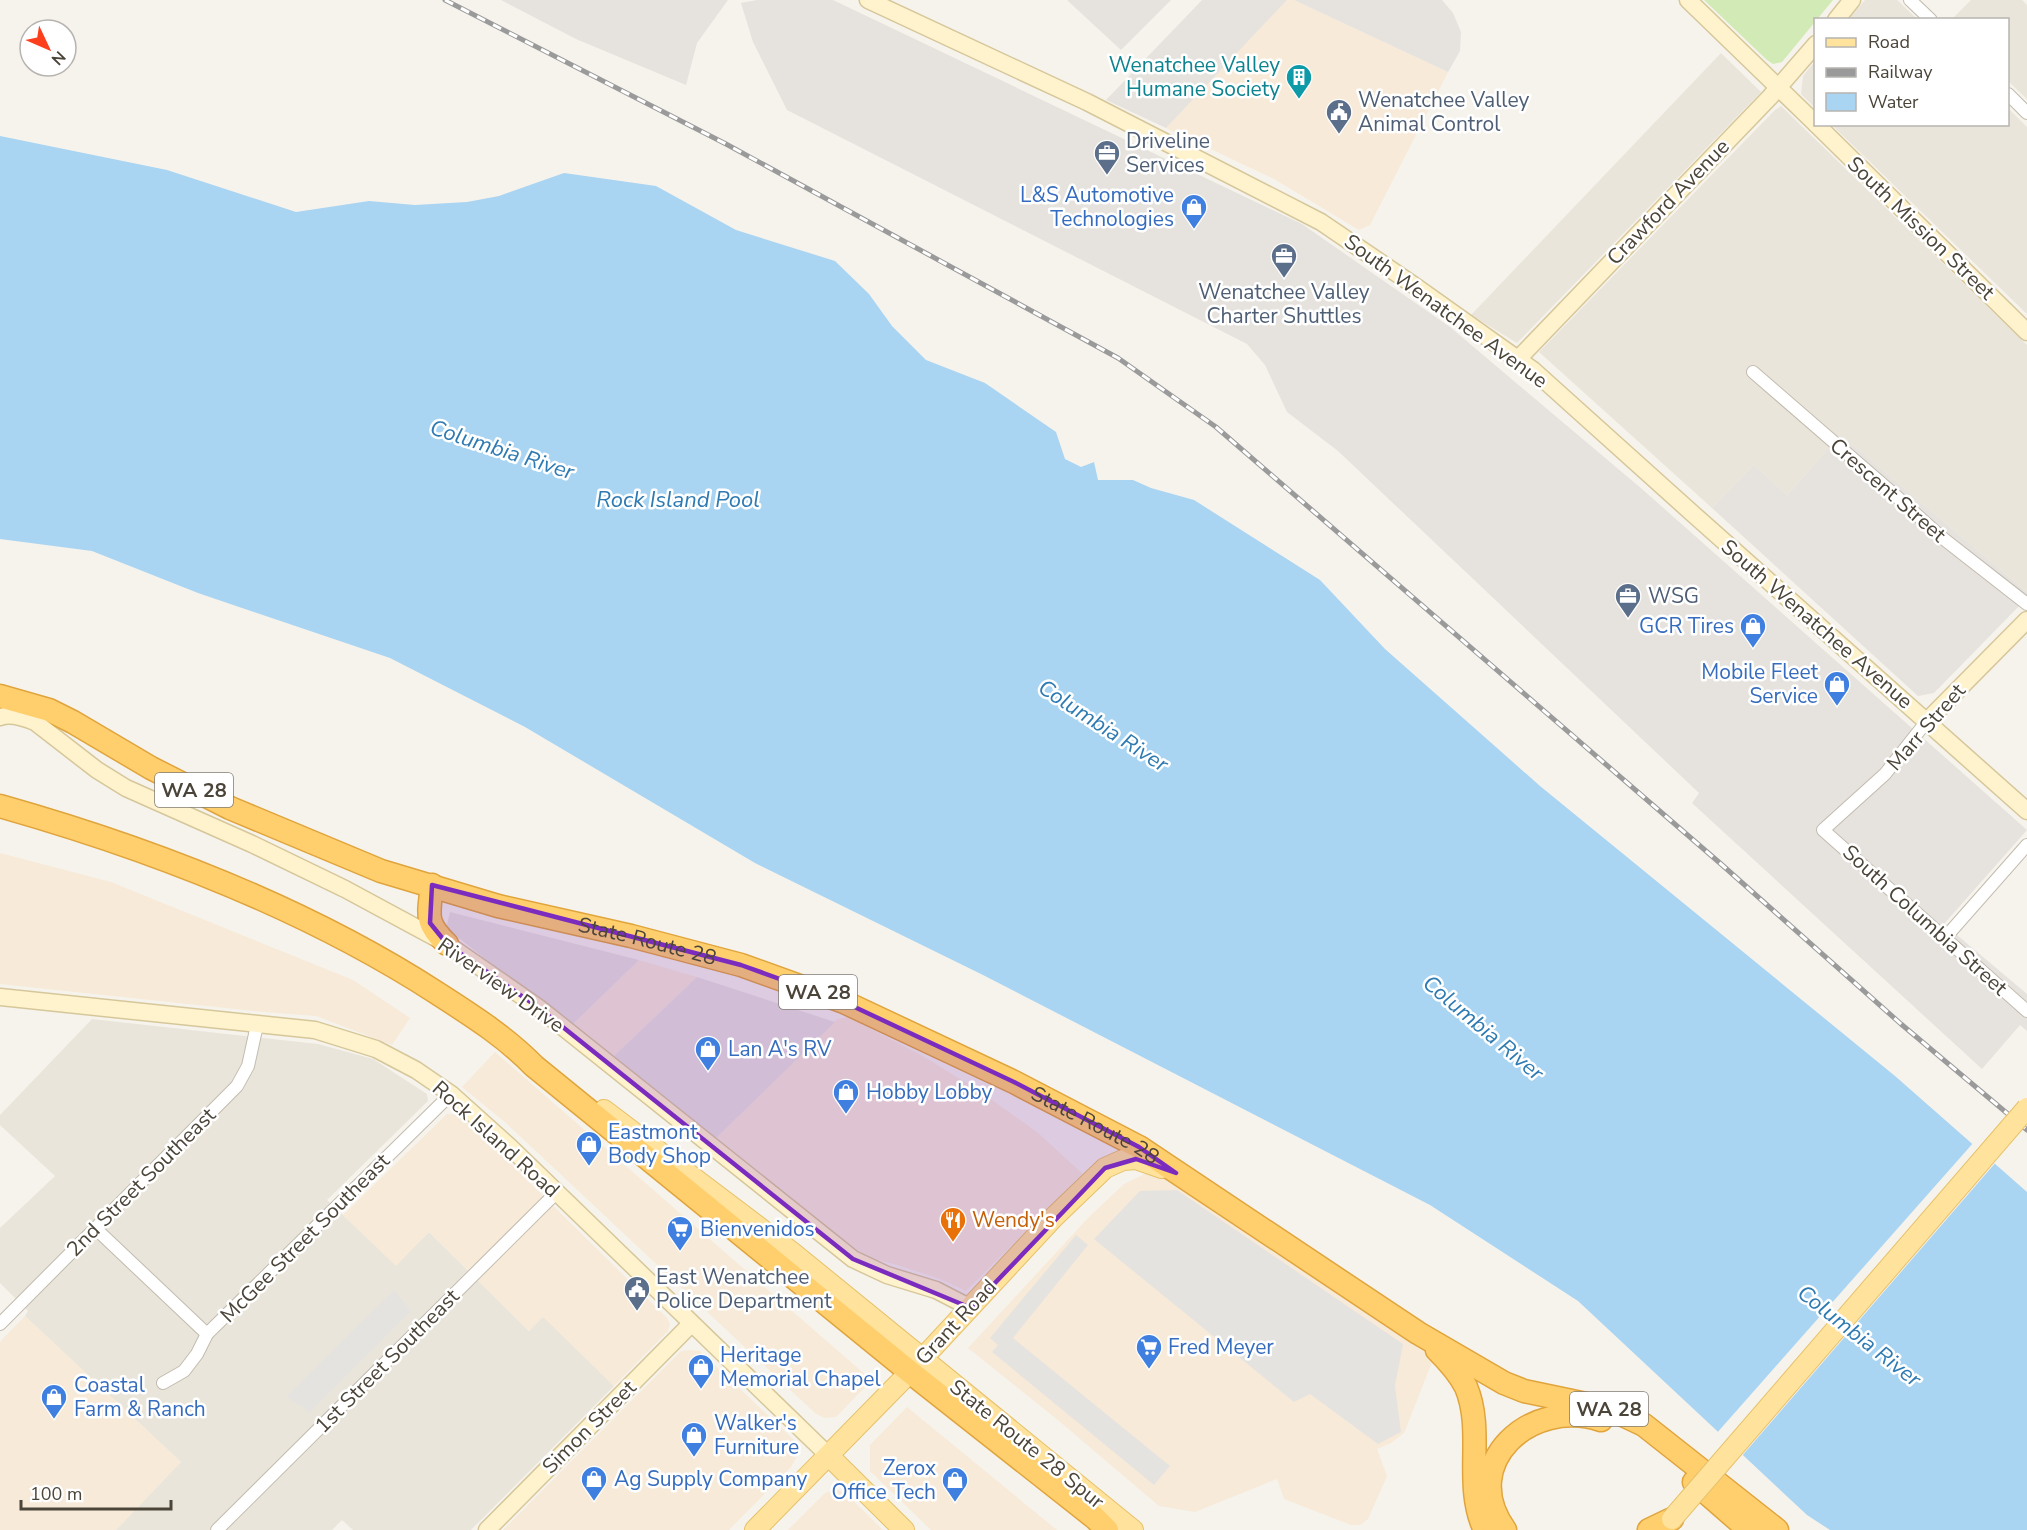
<svg xmlns="http://www.w3.org/2000/svg" width="2027" height="1530" viewBox="0 0 2027 1530" font-family="'Nunito Sans',sans-serif">
<style>
.residential{fill:#eae5da}
.commercial{fill:#f7ead8}
.industrial{fill:#e6e2dd}
.green{fill:#d2eab5}
.parking{fill:#e5e3e0}
.water{fill:#a9d4f2}
.pier{fill:#f6f3ec}
.lines{fill:none;stroke-linecap:round;stroke-linejoin:round}
.street-casing{stroke:#c2bbae;stroke-width:14}
.secondary-casing{stroke:#d6c79b;stroke-width:19}
.primary-casing{stroke:#e6c16a;stroke-width:22}
.highway-casing{stroke:#e0a43c;stroke-width:25}
.street{stroke:#fff;stroke-width:12}
.secondary{stroke:#fff3cd;stroke-width:16}
.primary{stroke:#ffe39c;stroke-width:20}
.highway{stroke:#ffcf6e;stroke-width:22}
.rail-casing{stroke:#9a9a9a;stroke-width:5}
.rail{stroke:#fff;stroke-width:3;stroke-dasharray:9;stroke-linecap:butt}
.primary-bridge-casing{stroke:#e6c16a;stroke-width:22;stroke-linecap:butt}
.primary-bridge{stroke:#ffe39c;stroke-width:20}
.marked{fill:#7b2cbf;fill-opacity:0.2;stroke:#7b2cbf;stroke-width:4.5;stroke-linejoin:round}
.labels{text-anchor:middle;dominant-baseline:central;stroke-width:5;stroke-linejoin:round;paint-order:stroke}
.shield{fill:#fff;stroke:#817c74;stroke-width:1.5}
.shield-label{font-size:20px;font-weight:bold;fill:#4b4439}
.culture-label{font-size:21px;fill:#0d838f;stroke:#fff;text-anchor:end}
.service-label{font-size:21px;fill:#4e5e75;stroke:#fff;text-anchor:start}
.shop-label{font-size:21px;fill:#366cbe;stroke:#fff;text-anchor:start}
.street-label{font-size:21px;fill:#4b4439;stroke:#fff}
.food-label{font-size:21px;fill:#c56008;stroke:#fff;text-anchor:start}
.water-label{font-size:22px;font-style:italic;fill:#2e7ab2;stroke:#fff}
</style>
<rect width="100%" height="100%" fill="#f6f3ec"/>
<g class="residential">
<polygon points="1865,0 1897,0 1917,19 1849,19"/>
<polygon points="1971,0 2022,0 2027,5 2027,99 2008,81 2008,20 1952,19"/>
<polygon points="1721,53 1761,92 1517,343 1471,315"/>
<polygon points="1815,61 1815,108 1801,94 1803,76"/>
<polygon points="1781,106 2027,345 2027,592 1841,435 1787,495 1754,465 1712,508 1539,352 1775,110"/>
<polygon points="2008,108 2027,127 2027,314 1832,125 2008,124"/>
<polygon points="92,1019 318,1044 373,1059 427,1094 428,1101 327,1200 396,1265 429,1232 529,1331 543,1316 614,1386 471,1530 353,1530 342,1520 332,1530 116,1530 181,1462 25,1316 28,1311 0,1283 0,1228 55,1176 0,1125 0,1115"/>
</g>
<g class="commercial">
<polygon points="1287,0 1294,0 1448,72 1370,225 1359,230 1274,179 1166,128"/>
<polygon points="0,853 111,882 353,980 410,1018 392,1045 316,1016 264,1012 0,984"/>
<polygon points="639,960 697,977 613,1057 571,1026"/>
<polygon points="848,1017 923,1056 981,1092 1037,1132 1083,1174 966,1291 940,1279 894,1264 869,1258 822,1224 715,1139 837,1019"/>
<polygon points="495,1052 868,1377 865,1387 836,1417 824,1418 815,1413 506,1123 462,1087"/>
<polygon points="447,1114 461,1115 667,1318 670,1324 668,1331 614,1386 543,1317 529,1331 429,1232 396,1266 343,1215"/>
<polygon points="1153,1170 1434,1357 1404,1433 1391,1443 1377,1449 1387,1476 1368,1519 1360,1525 1351,1525 1284,1499 1277,1479 1195,1512 1159,1506 1059,1421 968,1348 1089,1217 1124,1184"/>
<polygon points="25,1316 181,1462 116,1530 0,1530 0,1342"/>
<polygon points="690,1350 700,1351 795,1441 797,1450 796,1458 791,1467 729,1530 503,1530 681,1351"/>
<polygon points="907,1407 1057,1530 931,1530 870,1471 870,1445"/>
<polygon points="836,1489 846,1494 883,1530 788,1530 825,1493"/>
</g>
<g class="industrial">
<polygon points="501,0 728,0 697,43 686,85 576,39"/>
<polygon points="757,0 833,0 1302,224 1450,327 1642,489 2027,830 1944,924 2027,994 2027,1031 2020,1025 1982,1069 1692,803 1699,793 1338,451 1287,412 1265,365 1247,344 787,110 753,42 741,3"/>
<polygon points="1067,0 1171,0 1121,50"/>
<polygon points="1202,0 1287,0 1166,128 1106,100"/>
<polygon points="1294,0 1442,0 1453,13 1461,32 1460,51 1448,72"/>
<polygon points="1841,435 2027,592 2027,598 1934,693 1918,696 1712,508 1754,465 1787,495"/>
<polygon points="450,912 639,960 571,1026 446,928"/>
<polygon points="697,977 835,1022 715,1139 613,1057"/>
</g>
<polygon class="green" points="1704,0 1833,0 1782,62 1773,64 1767,60"/>
<g class="parking">
<polygon points="1177,1190 1403,1344 1395,1386 1401,1432 1378,1444 1310,1394 1294,1402 1094,1239 1140,1191"/>
<polygon points="1076,1235 1088,1245 1013,1338 1170,1466 1154,1485 992,1352 998,1345 990,1338"/>
<polygon points="394,1290 411,1311 309,1413 303,1407 293,1402 287,1396"/>
</g>
<polygon class="water" points="0,136 167,170 296,212 369,201 415,205 467,202 499,196 564,173 656,186 736,230 835,261 869,294 892,326 926,360 985,383 1056,432 1065,459 1081,467 1094,462 1098,480 1133,480 1151,488 1194,500 1320,580 1385,649 1540,786 1895,1076 2027,1192 2027,1530 1830,1530 1807,1515 1578,1301 1430,1205 983,975 755,863 525,727 390,658 198,593 92,551 0,539"/>
<polygon class="pier" points="1974,1142 1997,1161 1741,1457 1716,1434"/>
<g class="lines">
<g class="street-casing">
<g id="street">
<polyline points="1910,0 1931,20"/>
<polyline points="2008,94 2027,113"/>
<polyline points="1753,372 1896,496 1940,536 2027,604"/>
<polyline points="1927,721 1885,774 1823,830 2027,1011"/>
<polyline points="1944,939 2027,845"/>
<polyline points="95,1228 207,1334"/>
<polyline points="0,1324 237,1086 248,1066 257,1025"/>
<polyline points="163,1383 184,1371 197,1354 207,1334 451,1094"/>
<polyline points="217,1530 557,1192"/>
</g>
</g>
<g class="secondary-casing">
<g id="secondary">
<polyline points="868,0 1087,102 1321,222 1415,286 1533,370 1692,513 2027,811"/>
<polyline points="1688,0 1816,124"/>
<polyline points="1836,20 1852,0"/>
<polyline points="1816,124 2027,332"/>
<polyline points="1518,359 1770,97 1816,44"/>
<path d="M0,717c11,-4 25,1 35,5l62,48 29,18 126,56 93,45 102,55 92,64 314,251 34,16 49,15 35,18"/>
<polyline points="1927,721 2027,620"/>
<polyline points="0,997 315,1030 376,1049 416,1070 451,1094 510,1147 829,1456"/>
<polyline points="487,1530 691,1324"/>
</g>
</g>
<g class="primary-casing">
<g id="primary">
<polyline points="604,1110 793,1253 1133,1530"/>
<polyline points="829,1456 904,1530"/>
<polyline points="755,1530 910,1372 1054,1217 1105,1168 1123,1160 1136,1159 1162,1168"/>
</g>
</g>
<g class="highway-casing">
<g id="highway">
<path id="s1" d="M0,696l49,14 24,12 78,46 79,40 151,63 117,35 133,30 110,29 103,37 170,80 125,65 279,186 86,50 20,8 86,18 34,16 133,105"/>
<path d="M0,806c152,43 304,101 437,187 34,22 69,44 97,73l376,306 185,146 12,12"/>
<path d="M432,885c-3,30 -8,37 15,59"/>
<path d="M1437,1350c11,11 22,23 29,37 19,45 -3,98 19,143"/>
<polyline points="1694,1482 1749,1530"/>
<path d="M1505,1530c-48,-67 26,-133 96,-110"/>
<polyline points="1649,1530 1672,1519"/>
</g>
</g>
<use href="#street" class="street"/>
<use href="#secondary" class="secondary"/>
<use href="#primary" class="primary"/>
<use href="#highway" class="highway"/>
<g class="rail-casing">
<polyline id="rail" points="445,0 726,144 1118,358 1216,427 1721,864 1901,1024 2027,1130"/>
</g>
<use href="#rail" class="rail"/>
<g class="primary-bridge-casing">
<polyline id="primary-bridge" points="1672,1519 2027,1108"/>
</g>
<use href="#primary-bridge" class="primary-bridge"/>
</g>
<path class="marked" d="M432,885l309,80 103,37 170,80 125,65 37,26 -40,-14 -31,9 -134,140 -118,-49 -314,-251 -92,-64 -17,-21z"/>
<defs>
<g id="building-pin" transform="scale(1.35)"><path d="M0 17L-7.5 6A9.5 9.5 0 1 1 7.5 6Z" fill="#0f9aa8" stroke="#fff"/><path d="M-4-6H4V6H1V3H-1V6H-4ZM-2.5-4.3h1.7v1.8h-1.7ZM.8-4.3h1.7v1.8H.8ZM-2.5-1h1.7V.8h-1.7ZM.8-1h1.7V.8H.8Z" fill="#fff"/></g>
<g id="civic-pin" transform="scale(1.35)"><path d="M0 17L-7.5 6A9.5 9.5 0 1 1 7.5 6Z" fill="#5c6f8a" stroke="#fff"/><path d="M-.6-6.5H3V-4.5H.6V-3L4-1V1h2V6H-6V1h2V-1L-.6-3ZM-1.2 2.5V6h2.4V2.5Z" fill="#fff"/></g>
<g id="office-pin" transform="scale(1.35)"><path d="M0 17L-7.5 6A9.5 9.5 0 1 1 7.5 6Z" fill="#5c6f8a" stroke="#fff"/><path d="M-6-3h4V-5.5h4V-3h4V5H-6ZM-1-4.5V-3h2v-1.5ZM-6 0V1H6V0Z" fill="#fff"/></g>
<g id="shop-pin" transform="scale(1.35)"><path d="M0 17L-7.5 6A9.5 9.5 0 1 1 7.5 6Z" fill="#3f7fe0" stroke="#fff"/><path d="M-5-2.5h2.3a2.7 3.5 0 0 1 5.4 0H5L5.5 6h-11ZM-1.5-2.5h3a1.5 2.3 0 0 0-3 0Z" fill="#fff"/></g>
<g id="restaurant-pin" transform="scale(1.35)"><path d="M0 17L-7.5 6A9.5 9.5 0 1 1 7.5 6Z" fill="#e8710a" stroke="#fff"/><path d="M-5-6h1v4h1v-4h1v4h1v-4h1v5L-1.5 .5V6h-2V.5L-5-1ZM5-6V6H3V1.5H1.5Q1.5-4 5-6Z" fill="#fff"/></g>
<g id="supermarket-pin" transform="scale(1.35)"><path d="M0 17L-7.5 6A9.5 9.5 0 1 1 7.5 6Z" fill="#3f7fe0" stroke="#fff"/><path d="M-6-5.5h2.5l.6 2H6L4.5 2H-2.5L-4.4-4H-6ZM-1.5 3.2a1.3 1.3 0 1 0 .1 0ZM3 3.2a1.3 1.3 0 1 0 .1 0Z" fill="#fff"/></g>
</defs>
<g fill-rule="evenodd">
<use href="#building-pin" x="1299" y="77"/>
<use href="#civic-pin" x="1339" y="112"/>
<use href="#office-pin" x="1107" y="153"/>
<use href="#shop-pin" x="1194" y="207"/>
<use href="#office-pin" x="1284" y="256"/>
<use href="#office-pin" x="1628" y="596"/>
<use href="#shop-pin" x="1753" y="626"/>
<use href="#shop-pin" x="1837" y="684"/>
<use href="#shop-pin" x="708" y="1049"/>
<use href="#shop-pin" x="846" y="1092"/>
<use href="#shop-pin" x="589" y="1144"/>
<use href="#restaurant-pin" x="953" y="1220"/>
<use href="#supermarket-pin" x="680" y="1229"/>
<use href="#civic-pin" x="637" y="1289"/>
<use href="#supermarket-pin" x="1149" y="1347"/>
<use href="#shop-pin" x="701" y="1367"/>
<use href="#shop-pin" x="54" y="1397"/>
<use href="#shop-pin" x="694" y="1435"/>
<use href="#shop-pin" x="594" y="1479"/>
<use href="#shop-pin" x="955" y="1480"/>
</g>
<g class="labels">
<g class="shield">
<rect x="155" y="773" width="78" height="34" rx="4.5"/>
<rect x="779" y="975" width="78" height="34" rx="4.5"/>
<rect x="1570" y="1392" width="78" height="34" rx="4.5"/>
</g>
<g class="shield-label">
<text x="194" y="790">WA 28</text>
<text x="818" y="992">WA 28</text>
<text x="1609" y="1409">WA 28</text>
</g>
<g class="culture-label">
<text x="1280" y="65">Wenatchee Valley<tspan x="1280" dy="24">Humane Society</tspan></text>
</g>
<g class="service-label">
<text x="1358" y="100">Wenatchee Valley<tspan x="1358" dy="24">Animal Control</tspan></text>
<text x="1126" y="141">Driveline<tspan x="1126" dy="24">Services</tspan></text>
<text x="1284" y="292" text-anchor="middle">Wenatchee Valley<tspan x="1284" dy="24">Charter Shuttles</tspan></text>
<text x="1648" y="596">WSG</text>
<text x="656" y="1277">East Wenatchee<tspan x="656" dy="24">Police Department</tspan></text>
</g>
<g class="shop-label">
<text x="1174" y="195" text-anchor="end">L&amp;S Automotive<tspan x="1174" dy="24">Technologies</tspan></text>
<text x="1734" y="626" text-anchor="end">GCR Tires</text>
<text x="1818" y="672" text-anchor="end">Mobile Fleet<tspan x="1818" dy="24">Service</tspan></text>
<text x="728" y="1049">Lan A's RV</text>
<text x="866" y="1092">Hobby Lobby</text>
<text x="608" y="1132">Eastmont<tspan x="608" dy="24">Body Shop</tspan></text>
<text x="700" y="1229">Bienvenidos</text>
<text x="1168" y="1347">Fred Meyer</text>
<text x="720" y="1355">Heritage<tspan x="720" dy="24">Memorial Chapel</tspan></text>
<text x="74" y="1385">Coastal<tspan x="74" dy="24">Farm &amp; Ranch</tspan></text>
<text x="714" y="1423">Walker's<tspan x="714" dy="24">Furniture</tspan></text>
<text x="936" y="1468" text-anchor="end">Zerox<tspan x="936" dy="24">Office Tech</tspan></text>
<text x="614" y="1479">Ag Supply Company</text>
</g>
<g class="street-label">
<text transform="translate(1668 202) rotate(-46)">Crawford Avenue</text>
<text transform="translate(1921 228) rotate(44)">South Mission Street</text>
<text transform="translate(1446 311) rotate(36)">South Wenatchee Avenue</text>
<text transform="translate(1888 490) rotate(41)">Crescent Street</text>
<text transform="translate(1817 624) rotate(41)">South Wenatchee Avenue</text>
<text transform="translate(1926 727) rotate(-49)">Marr Street</text>
<text transform="translate(1925 920) rotate(42)">South Columbia Street</text>
<text stroke="none"><textPath href="#s1" startOffset="696">State Route 28</textPath></text>
<text transform="translate(501 985) rotate(35)">Riverview Drive</text>
<text stroke="none"><textPath href="#s1" startOffset="1182">State Route 28</textPath></text>
<text transform="translate(496 1139) rotate(42)">Rock Island Road</text>
<text transform="translate(141 1182) rotate(-45)">2nd Street Southeast</text>
<text transform="translate(305 1238) rotate(-45)">McGee Street Southeast</text>
<text transform="translate(956 1322) rotate(-47)">Grant Road</text>
<text transform="translate(387 1361) rotate(-45)">1st Street Southeast</text>
<text transform="translate(589 1427) rotate(-45)">Simon Street</text>
<text transform="translate(1027 1444) rotate(39)">State Route 28 Spur</text>
</g>
<g class="food-label">
<text x="972" y="1220">Wendy's</text>
</g>
<g class="water-label">
<text transform="translate(502 450) rotate(18)">Columbia River</text>
<text x="678" y="500">Rock Island Pool</text>
<text transform="translate(1103 726) rotate(33)">Columbia River</text>
<text transform="translate(1483 1028) rotate(40)">Columbia River</text>
<text transform="translate(1859 1336) rotate(38)">Columbia River</text>
</g>
</g>
<rect x="1814" y="18" width="195" height="108" fill="#ffffff" stroke="#b7b4b0" stroke-width="1.5"/>
<rect x="1826" y="38" width="30" height="9" fill="#ffe39c" stroke="#b7b4b0" stroke-width="1.5"/>
<text x="1868" y="48" font-size="18" fill="#4b4439">Road</text>
<rect x="1826" y="68" width="30" height="9" fill="#9a9a9a" stroke="#b7b4b0" stroke-width="1.5"/>
<text x="1868" y="78" font-size="18" fill="#4b4439">Railway</text>
<rect x="1826" y="93" width="30" height="18" fill="#a9d4f2" stroke="#b7b4b0" stroke-width="1.5"/>
<text x="1868" y="108" font-size="18" fill="#4b4439">Water</text>
<g transform="translate(48 48) rotate(134)"><circle r="28" fill="#ffffff" stroke="#b7b4b0" stroke-width="1.5"/>
<path d="M0-4.5L10 22L0 15L-10 22Z" fill="#fc3f1d"/>
<text y="-9" font-size="16" font-weight="bold" text-anchor="middle" fill="#4b4439">N</text>
</g>
<path d="M21 1500v9h150v-9" fill="none" stroke="#4b4439" stroke-width="3"/>
<text x="30" y="1500" font-size="18" fill="#4b4439" stroke="#ffffff" stroke-width="4.5" paint-order="stroke">100 m</text>
</svg>
